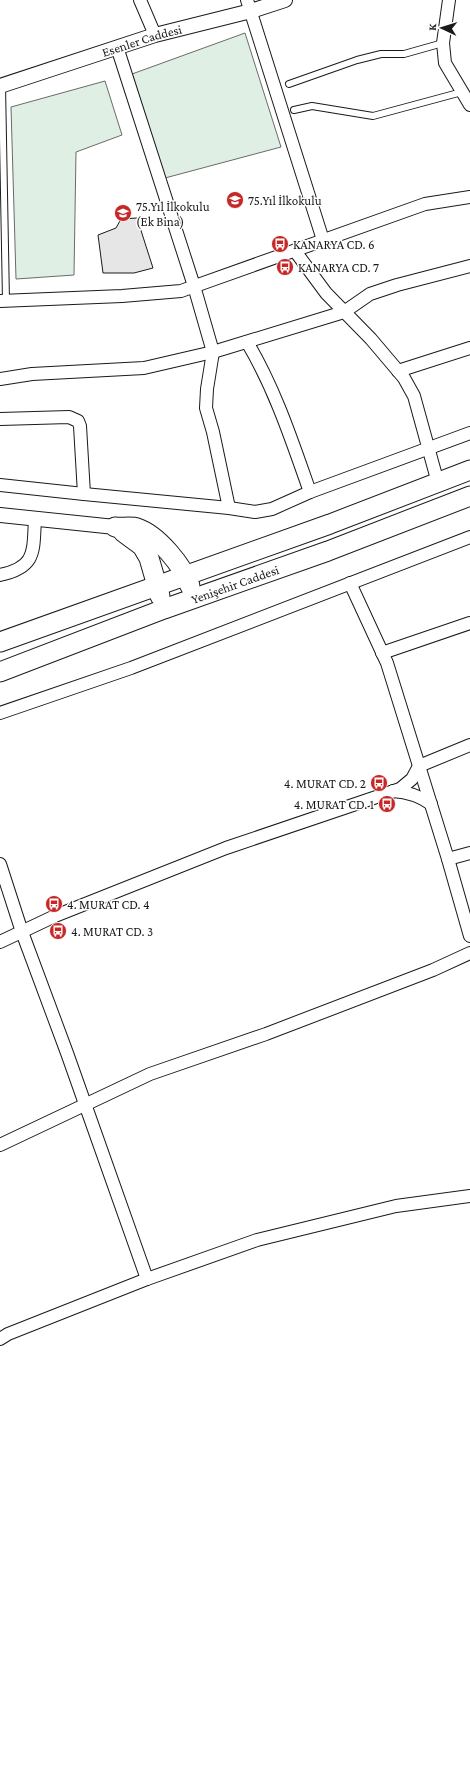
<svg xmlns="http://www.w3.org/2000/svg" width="470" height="1775" viewBox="0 0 470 1775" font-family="'Crimson Pro',serif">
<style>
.green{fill:#e0efe3;stroke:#6a6a6a}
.building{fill:#e6e6e6;stroke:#1a1a1a}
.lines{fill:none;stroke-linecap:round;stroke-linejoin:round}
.service-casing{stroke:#1a1a1a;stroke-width:8}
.minor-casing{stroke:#1a1a1a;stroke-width:14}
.tertiary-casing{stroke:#1a1a1a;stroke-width:16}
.trunk-casing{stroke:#1a1a1a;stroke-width:21}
.service{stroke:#fff;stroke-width:6}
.minor{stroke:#fff;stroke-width:12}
.tertiary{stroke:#fff;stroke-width:14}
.trunk{stroke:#fff;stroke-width:19}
.labels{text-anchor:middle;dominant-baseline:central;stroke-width:3;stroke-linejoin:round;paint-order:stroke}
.street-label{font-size:13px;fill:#1a1a1a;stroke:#fff}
.poi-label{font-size:13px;fill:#1a1a1a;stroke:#fff;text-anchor:start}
</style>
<rect width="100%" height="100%" fill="#fff"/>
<g class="green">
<polygon points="245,33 281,147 165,178 132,74"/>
<polygon points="105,81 122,135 76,152 74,275 16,279 11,107"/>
</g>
<polygon class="building" points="137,218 153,268 134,273 103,273 98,235 116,228 121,219"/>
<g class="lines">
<g class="service-casing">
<g id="service">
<polyline points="289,84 357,60 381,54 404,54 443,43"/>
<polyline points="2,85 6,301"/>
<polyline points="294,110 312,106 373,116 462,92"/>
</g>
</g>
<g class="minor-casing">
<g id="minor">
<polyline points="140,0 155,35"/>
<polyline points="247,0 323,240"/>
<polyline points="449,0 443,43 445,63 470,105"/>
<polyline points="117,47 194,286 213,352 207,389 206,408 213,432 229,508"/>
<polyline points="295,251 326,293 371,339 404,378 414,396 438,483"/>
<polyline points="0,301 122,296 181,291 425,204 470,197"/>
<path d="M247,342c28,47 45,99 63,150"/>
<polyline points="398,371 470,348"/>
<polyline points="0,379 32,374 144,368 213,352 344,312 370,294 397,285 470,266"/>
<polyline points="0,419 69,417 78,421 80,426 84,494"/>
<polyline points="0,485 84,494 229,508 255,512 272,509 310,492 470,433"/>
<path d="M0,575c37,-8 33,-24 35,-56"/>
<polyline points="350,583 387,663 448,859 470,936"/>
<polyline points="382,653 470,623"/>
<polyline points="0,713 131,668 470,537"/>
<path d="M393,791c14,1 26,4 38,13"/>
<polyline points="448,859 470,853"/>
<polyline points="0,864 22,932 67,1053 147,1279"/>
<polyline points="0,942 55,916 226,848 400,789 412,779 419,766 470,745"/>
<polyline points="0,1145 150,1074 266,1034 433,970 470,953"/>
<polyline points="0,1339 8,1334 147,1279 257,1240 396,1206 470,1196"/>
</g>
</g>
<g class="tertiary-casing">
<g id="tertiary">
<path id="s1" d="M0,86l155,-51 96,-24 34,-11"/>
<polyline points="0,515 115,527"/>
</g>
</g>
<g class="trunk-casing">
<g id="trunk">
<path d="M115,527c7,1 16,-1 22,1 21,7 46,38 53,58"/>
<polyline points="123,532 142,546 149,558 160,596"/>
<polyline points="0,642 330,524 470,470"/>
<path id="s2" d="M0,672l164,-63 164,-58 142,-55"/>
</g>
</g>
<use href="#service" class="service"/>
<use href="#minor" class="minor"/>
<use href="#tertiary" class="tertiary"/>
<use href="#trunk" class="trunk"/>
</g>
<defs>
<g id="school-disc" transform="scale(0.9)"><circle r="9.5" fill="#c62828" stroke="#fff"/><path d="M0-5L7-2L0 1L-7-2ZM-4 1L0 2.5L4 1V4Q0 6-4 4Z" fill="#fff"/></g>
<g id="bus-disc" transform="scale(0.9)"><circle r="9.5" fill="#c62828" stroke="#fff"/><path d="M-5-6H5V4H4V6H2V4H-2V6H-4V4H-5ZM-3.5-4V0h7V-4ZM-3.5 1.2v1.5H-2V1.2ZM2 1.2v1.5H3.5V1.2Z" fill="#fff"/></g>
</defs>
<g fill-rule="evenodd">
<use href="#school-disc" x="235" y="200"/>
<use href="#school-disc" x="123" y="213"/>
<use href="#bus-disc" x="280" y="244"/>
<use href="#bus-disc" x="285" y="267"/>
<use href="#bus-disc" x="379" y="783"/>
<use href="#bus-disc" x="387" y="804"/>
<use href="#bus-disc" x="54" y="904"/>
<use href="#bus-disc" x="58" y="931"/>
</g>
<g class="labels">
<g class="street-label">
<text stroke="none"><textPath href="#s1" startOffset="149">Esenler Caddesi</textPath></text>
<text stroke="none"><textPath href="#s2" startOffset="251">Yenişehir Caddesi</textPath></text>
</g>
<g class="poi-label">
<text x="248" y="200">75.Yıl İlkokulu</text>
<text x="136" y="206">75.Yıl İlkokulu<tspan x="136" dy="15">(Ek Bina)</tspan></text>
<text x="293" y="244">KANARYA CD. 6</text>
<text x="298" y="267">KANARYA CD. 7</text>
<text x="366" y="783" text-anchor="end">4. MURAT CD. 2</text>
<text x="374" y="804" text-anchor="end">4. MURAT CD. 1</text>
<text x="67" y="904">4. MURAT CD. 4</text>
<text x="71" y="931">4. MURAT CD. 3</text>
</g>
</g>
<g transform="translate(442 28) rotate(274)" stroke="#ffffff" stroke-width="3" paint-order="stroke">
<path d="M0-3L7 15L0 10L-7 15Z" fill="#1a1a1a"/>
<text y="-6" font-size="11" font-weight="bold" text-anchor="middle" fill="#1a1a1a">K</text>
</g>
</svg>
